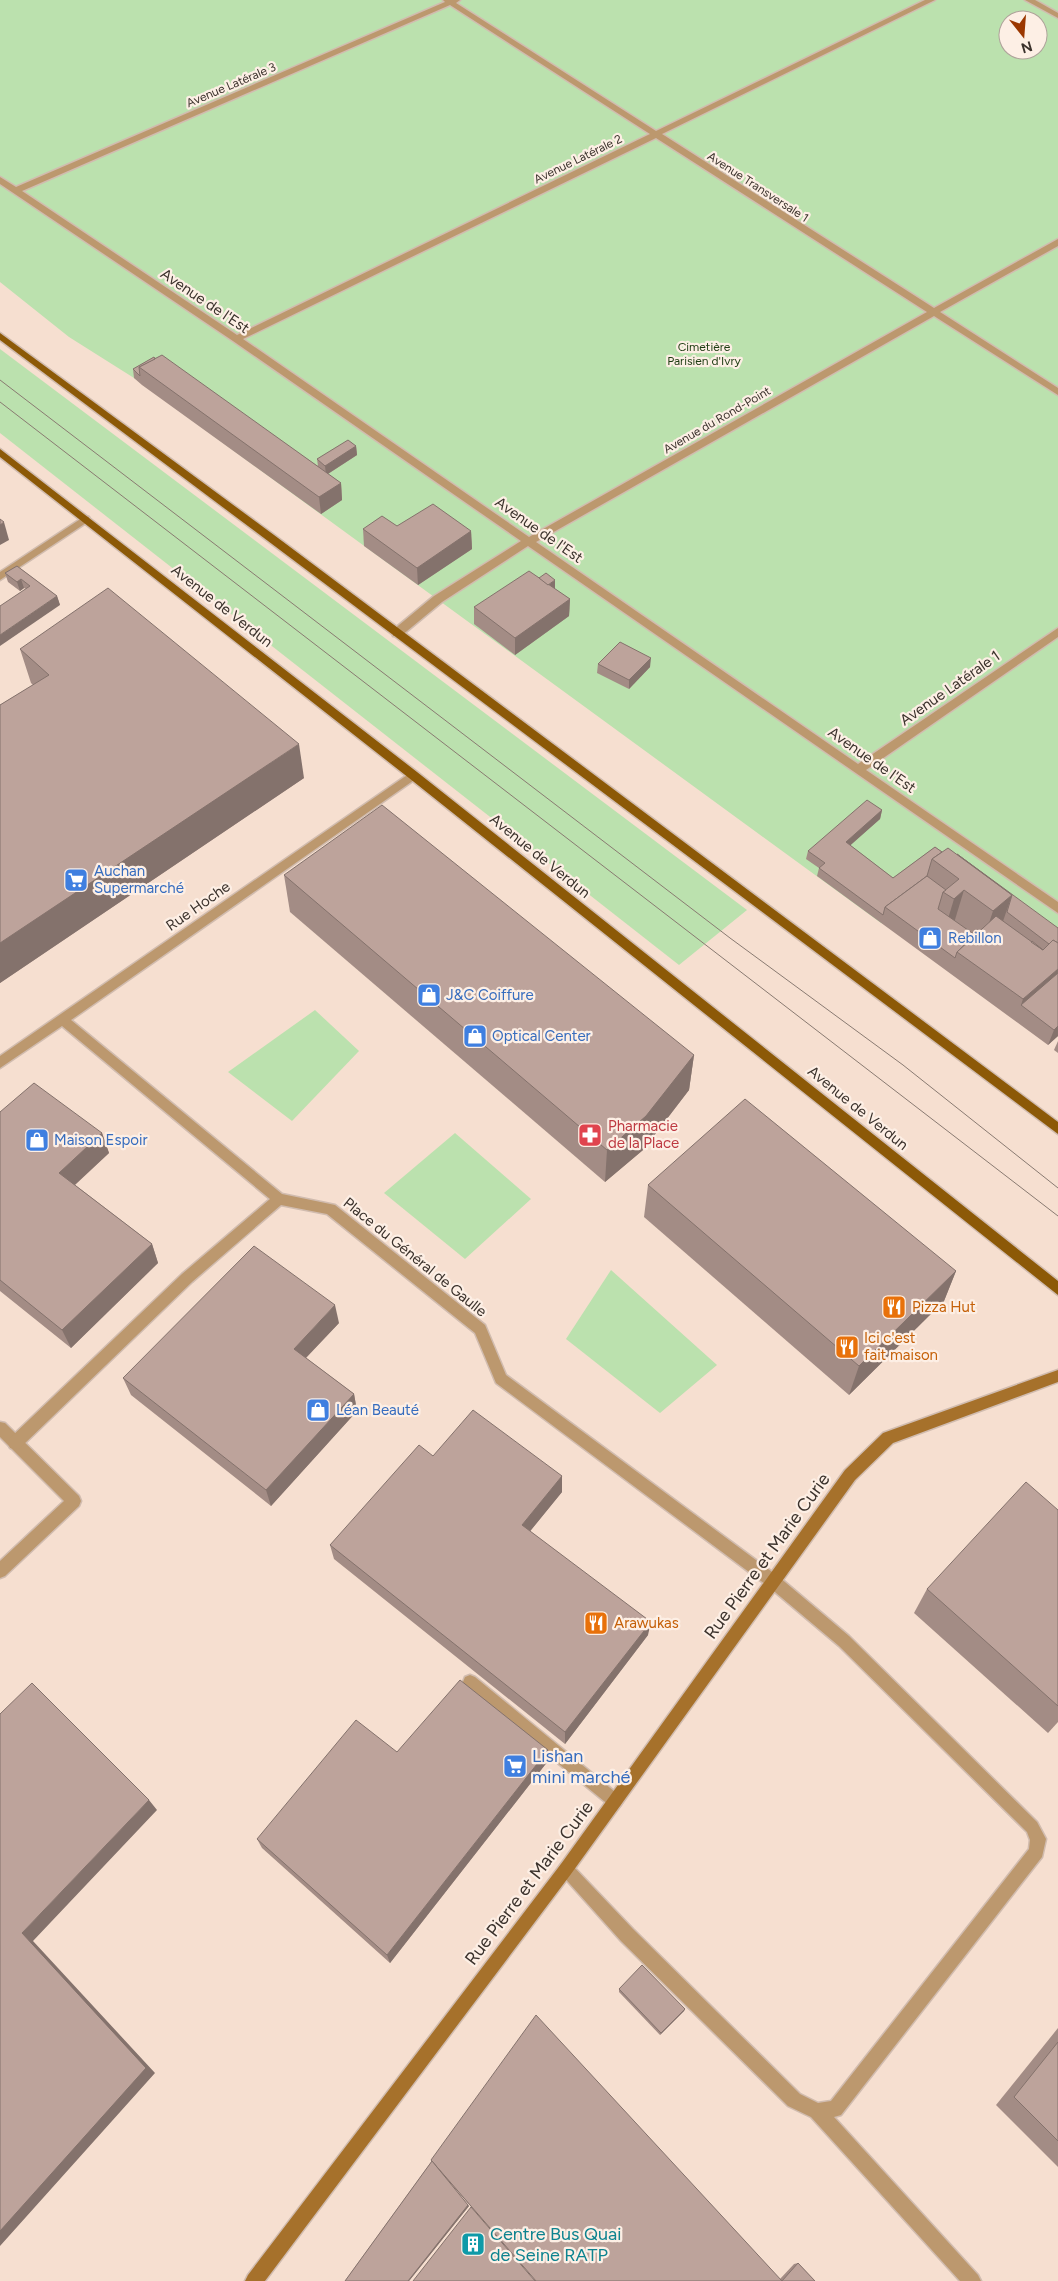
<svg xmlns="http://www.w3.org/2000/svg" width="1058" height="2281" viewBox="0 0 1058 2281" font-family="Figtree,sans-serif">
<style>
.green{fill:#bbe1ae;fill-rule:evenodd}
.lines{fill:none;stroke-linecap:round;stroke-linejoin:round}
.lane-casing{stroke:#d1bcaf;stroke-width:3}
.street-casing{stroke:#d1bcaf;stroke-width:3}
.secondary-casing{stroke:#d1bcaf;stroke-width:3}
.primary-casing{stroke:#d1bcaf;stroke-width:3}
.lane{fill:#bc986e;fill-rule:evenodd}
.street{fill:#bc986e;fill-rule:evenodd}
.secondary{fill:#a6712b;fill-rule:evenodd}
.primary{fill:#8c5907;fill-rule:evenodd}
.tram{stroke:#897a71;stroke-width:1}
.wall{fill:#a38c85}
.shaded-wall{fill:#84726c}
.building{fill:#bda39b;stroke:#84726c}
.labels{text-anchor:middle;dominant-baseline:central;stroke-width:4.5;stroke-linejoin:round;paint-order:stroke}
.far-street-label{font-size:12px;fill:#3b322c;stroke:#fdefe5}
.far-park-label{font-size:12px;fill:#1d3b11;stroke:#fdefe5}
.street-label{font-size:15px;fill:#3b322c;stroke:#fdefe5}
.shop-label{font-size:15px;fill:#366cbe;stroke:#fdefe5;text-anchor:start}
.health-label{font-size:15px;fill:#be3a42;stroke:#fdefe5;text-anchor:start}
.food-label{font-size:15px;fill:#c56008;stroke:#fdefe5;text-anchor:start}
.near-street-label{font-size:18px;fill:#3b322c;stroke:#fdefe5}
.near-shop-label{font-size:18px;fill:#366cbe;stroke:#fdefe5;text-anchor:start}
.near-culture-label{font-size:18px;fill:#0d838f;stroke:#fdefe5;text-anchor:start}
</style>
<rect width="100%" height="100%" fill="#f6dfd0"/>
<g class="green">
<path d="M0,0h1058v971l-177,-48 -747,-545 -65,-41 -69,-55zM1008,20h30v30h-30z"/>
<polygon points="0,349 747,910 679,965 0,433"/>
<polygon points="315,1010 359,1051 292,1121 228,1072"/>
<polygon points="455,1133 531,1199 465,1259 384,1193"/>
<polygon points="611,1270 717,1365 660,1413 566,1339"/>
</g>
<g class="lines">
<g class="lane-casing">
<g id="lane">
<path d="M443,0h17l-4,3 200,128 269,-131h10l-273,134 272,174 124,-69v7l-118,66 118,76v7l-124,-79 -398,226 322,222 200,-136v9l-192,133 192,132v11l-530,-367 -86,56 -41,34h-8v-6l41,-34 87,-55 -288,-200 -233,-157v-7l16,10 429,-185zM450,5l200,129 -413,201 -215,-144zM656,138l271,174 -398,225 -286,-198z"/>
<polygon points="1025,0 1035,0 1058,13 1058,18"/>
<polygon points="85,516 89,517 89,521 0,580 0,572"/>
<polygon points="0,1422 5,1423 79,1496 81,1501 79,1506 5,1576 0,1578 0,1561 64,1501 0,1437"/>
<polygon points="774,1575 779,1577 849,1636 1037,1822 1046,1839 1042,1857 841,2115 834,2117 978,2275 981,2281 960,2281 811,2117 788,2106 621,1941 561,1874 558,1869 561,1864 566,1861 571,1864 633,1929 800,2094 818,2103 831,2101 1029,1849 1030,1840 1027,1832 839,1646 769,1587 767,1582 769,1577"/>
</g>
</g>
<g class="street-casing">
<g id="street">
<polygon points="413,771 418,775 417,778 71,1020 282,1194 335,1205 485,1325 506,1375 779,1577 781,1582 779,1587 774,1589 769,1587 496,1383 475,1333 327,1214 281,1205 192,1282 20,1448 15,1449 10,1448 8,1443 10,1438 182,1274 270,1199 62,1026 0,1068 0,1056"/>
<polygon points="470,1675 475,1677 620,1796 623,1801 620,1806 615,1809 610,1806 465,1687 463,1682 465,1677"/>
</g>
</g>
<g class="secondary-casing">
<polygon id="secondary" points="1058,1370 1058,1382 893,1443 855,1480 571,1874 265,2281 245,2281 248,2275 561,1864 845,1470 883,1433"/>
</g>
<g class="primary-casing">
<g id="primary">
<polygon points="0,333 274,535 1058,1122 1058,1134 0,340"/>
<polygon points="0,449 417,772 1058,1281 1058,1295 409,778 0,457"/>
</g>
</g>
<use href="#lane" class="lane"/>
<use href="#street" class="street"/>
<use href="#secondary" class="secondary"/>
<use href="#primary" class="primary"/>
<g class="tram">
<polyline points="0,380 730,938 903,1065 1058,1188"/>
<polyline points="0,402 1058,1216"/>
</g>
</g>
<g class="wall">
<polygon points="154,357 318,466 317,459 356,446 357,455 328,474 341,483 342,500 321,514 142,385 134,378 133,369"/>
<polygon points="397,526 471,531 472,549 418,585 364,546 363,529"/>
<polygon points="17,566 57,596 60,605 24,588 20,591 8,582 5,573"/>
<polygon points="555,589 570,599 569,616 515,655 474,624 474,607"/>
<polygon points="20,649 304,778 0,983 0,705 33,685 31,683"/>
<polygon points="598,664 650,667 629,689 597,673"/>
<polygon points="882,810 880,819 850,845 893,878 935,847 1058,928 1058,1036 1048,1045 817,876 819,868 806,859 808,851"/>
<polygon points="284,875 694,1055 689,1090 643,1150 605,1182 290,912"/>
<polygon points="1058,1041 1058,1053 1054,1050"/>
<polygon points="0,1112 102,1133 109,1153 75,1185 152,1244 158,1263 71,1348 0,1291"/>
<polygon points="648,1185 956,1271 944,1301 849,1395 644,1217"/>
<polygon points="339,1323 306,1358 354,1394 357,1411 271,1506 131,1395 123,1378"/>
<polygon points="433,1456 562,1476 562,1492 530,1531 648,1635 565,1744 334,1559 330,1545"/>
<polygon points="1058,1510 1058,1722 1048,1733 914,1613 927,1589"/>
<polygon points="548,1750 548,1761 390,1963 262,1848 257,1839 397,1752"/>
<polygon points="619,1989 685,2009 684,2011 660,2035 619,1992"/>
<polygon points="1058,2028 1058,2167 996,2105"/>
<polygon points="432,2161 780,2279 794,2264 798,2263 815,2281 536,2281 439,2170 469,2206 409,2281 345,2281"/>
</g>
<g class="shaded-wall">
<polygon points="356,446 357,455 326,475 325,466"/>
<polygon points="341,483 342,500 321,514 319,497"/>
<polygon points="4,522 9,540 0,545 0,525"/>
<polygon points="471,531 472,549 418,585 417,568"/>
<polygon points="21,579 24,588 20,591 17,582"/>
<polygon points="555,580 555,589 546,595 547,586"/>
<polygon points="57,596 60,605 0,646 0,635"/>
<polygon points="570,599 569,616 515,655 515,638"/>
<polygon points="651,658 650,667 629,689 629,680"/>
<polygon points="299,744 304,778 0,983 0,943"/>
<polygon points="882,810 880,819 844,851 846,842"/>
<polygon points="964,890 954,923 944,932 954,899"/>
<polygon points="1012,895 1001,927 982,944 993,911"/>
<polygon points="1058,969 1058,984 1021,1005 1023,999"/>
<polygon points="1058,1026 1058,1036 1048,1045 1054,1030"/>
<polygon points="694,1055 689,1090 643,1150 605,1182 607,1150"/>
<polygon points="102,1133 109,1153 67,1192 59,1173"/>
<polygon points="152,1244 158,1263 71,1348 62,1330"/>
<polygon points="956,1271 944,1301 849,1395 859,1366"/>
<polygon points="335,1305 339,1323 298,1366 294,1349"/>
<polygon points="354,1394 357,1411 271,1506 266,1490"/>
<polygon points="562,1476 562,1492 523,1540 522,1525"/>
<polygon points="651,1622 648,1635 565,1744 565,1732"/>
<polygon points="548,1750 548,1761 390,1963 387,1955"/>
<polygon points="149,1800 157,1810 33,1941 155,2073 0,2246 0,2231 22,1933"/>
<polygon points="685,2009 684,2011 660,2035 661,2033"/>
<polygon points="468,2205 469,2206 409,2281 408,2281"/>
</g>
<g class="building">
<polygon points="162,355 341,483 319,497 139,367"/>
<polygon points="154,357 155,359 139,367 140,376 133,369"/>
<polygon points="348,440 356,446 325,466 317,459"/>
<polygon points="433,504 471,531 417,568 363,529 382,516 397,526"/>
<polygon points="0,519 4,522 0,525"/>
<polygon points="17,566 57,596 0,635 0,606 30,586 21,579 17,582 5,573"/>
<polygon points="529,571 570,599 515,638 474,607"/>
<polygon points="546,573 555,580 548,585 539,578"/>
<polygon points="108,588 299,744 0,943 0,705 49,675 20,649"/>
<polygon points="620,642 651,658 629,680 598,664"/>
<polygon points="867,800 882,810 846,842 893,878 935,847 942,852 932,859 927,876 885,907 883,915 819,868 825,863 808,851"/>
<polygon points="382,805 694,1055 646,1116 607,1150 284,875"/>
<polygon points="948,848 1012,895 993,911 964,890 954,899 943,892 959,879 932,859"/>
<polygon points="957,854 1058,928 1058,943 1053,940 1049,944 1007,912 1012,895"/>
<polygon points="927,876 946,890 943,892 938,909 975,935 957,952 955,958 885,907"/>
<polygon points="996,916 1043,950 1053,940 1058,943 1058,969 1023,999 957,952"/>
<polygon points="1032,941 1043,950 1031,942"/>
<polygon points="1058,973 1058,1026 1054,1030 1021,1005"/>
<polygon points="34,1083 102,1133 59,1173 152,1244 62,1330 0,1280 0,1112"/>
<polygon points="745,1099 956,1271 859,1366 648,1185"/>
<polygon points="254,1246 335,1305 294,1349 354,1394 266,1490 123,1378"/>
<polygon points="473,1410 562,1476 522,1525 651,1622 565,1732 330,1545 419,1445 433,1456"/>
<polygon points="1026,1482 1058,1510 1058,1706 927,1589"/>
<polygon points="460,1680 548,1750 387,1955 257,1839 356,1720 397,1752"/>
<polygon points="32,1683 149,1800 22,1933 146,2068 0,2231 0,1714"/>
<polygon points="642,1965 685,2009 661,2033 619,1989"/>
<polygon points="536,2015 782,2281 536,2281 431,2160"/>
<polygon points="1058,2042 1058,2141 1014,2097"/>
<polygon points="432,2161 468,2205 408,2281 345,2281"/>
<polygon points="471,2207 535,2281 413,2281"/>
<polygon points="798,2263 815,2281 782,2281"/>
</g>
<defs>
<g id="supermarket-square" transform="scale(1.25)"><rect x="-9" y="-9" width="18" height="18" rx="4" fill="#3f7fe0" stroke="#fdefe5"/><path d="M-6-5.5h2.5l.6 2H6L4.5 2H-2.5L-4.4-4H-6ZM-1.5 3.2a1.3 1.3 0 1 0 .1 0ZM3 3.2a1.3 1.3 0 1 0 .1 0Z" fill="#fff"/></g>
<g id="shop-square" transform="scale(1.25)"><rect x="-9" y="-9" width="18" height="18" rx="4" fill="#3f7fe0" stroke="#fdefe5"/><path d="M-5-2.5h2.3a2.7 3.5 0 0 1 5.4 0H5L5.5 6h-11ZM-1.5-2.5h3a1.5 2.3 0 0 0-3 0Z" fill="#fff"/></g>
<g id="pharmacy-square" transform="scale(1.25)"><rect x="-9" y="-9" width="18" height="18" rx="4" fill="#e0444e" stroke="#fdefe5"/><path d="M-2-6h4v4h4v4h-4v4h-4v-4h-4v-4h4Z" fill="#fff"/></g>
<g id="restaurant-square" transform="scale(1.25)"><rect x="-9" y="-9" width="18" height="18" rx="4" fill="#e8710a" stroke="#fdefe5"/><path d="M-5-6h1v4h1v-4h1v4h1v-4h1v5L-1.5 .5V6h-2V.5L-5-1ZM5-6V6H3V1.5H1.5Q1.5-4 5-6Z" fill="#fff"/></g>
<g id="building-square" transform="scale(1.25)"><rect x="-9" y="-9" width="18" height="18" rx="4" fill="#0f9aa8" stroke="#fdefe5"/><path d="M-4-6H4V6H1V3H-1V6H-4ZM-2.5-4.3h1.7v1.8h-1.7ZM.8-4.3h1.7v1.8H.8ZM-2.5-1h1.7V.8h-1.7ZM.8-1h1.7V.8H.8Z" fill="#fff"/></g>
</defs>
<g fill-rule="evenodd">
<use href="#supermarket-square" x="76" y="880"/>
<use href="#shop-square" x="930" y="938"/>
<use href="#shop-square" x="429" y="995"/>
<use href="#shop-square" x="475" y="1036"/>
<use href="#pharmacy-square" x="590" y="1135"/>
<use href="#shop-square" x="37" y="1140"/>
<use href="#restaurant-square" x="894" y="1307"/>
<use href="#restaurant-square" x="847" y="1347"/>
<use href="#shop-square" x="318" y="1410"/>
<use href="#restaurant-square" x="596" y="1623"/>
<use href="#supermarket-square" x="515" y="1766"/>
<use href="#building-square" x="473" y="2244"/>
</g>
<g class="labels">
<g class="far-street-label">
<text transform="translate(231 85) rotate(-23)">Avenue Latérale 3</text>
<text transform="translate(578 159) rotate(-26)">Avenue Latérale 2</text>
<text transform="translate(758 187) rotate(33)">Avenue Transversale 1</text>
<text transform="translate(717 420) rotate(-30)">Avenue du Rond-Point</text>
</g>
<g class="far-park-label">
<text x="704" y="347">Cimetière<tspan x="704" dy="14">Parisien d'Ivry</tspan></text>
</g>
<g class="street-label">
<text transform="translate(205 301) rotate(34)">Avenue de l'Est</text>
<text transform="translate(539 530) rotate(35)">Avenue de l'Est</text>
<text transform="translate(222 606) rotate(38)">Avenue de Verdun</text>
<text transform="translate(950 688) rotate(-35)">Avenue Latérale 1</text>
<text transform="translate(872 760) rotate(35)">Avenue de l'Est</text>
<text transform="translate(540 856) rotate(39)">Avenue de Verdun</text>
<text transform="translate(198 906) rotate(-35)">Rue Hoche</text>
<text transform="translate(858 1108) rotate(39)">Avenue de Verdun</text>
<text transform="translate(415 1257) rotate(39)">Place du Général de Gaulle</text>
</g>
<g class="shop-label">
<text x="94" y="871">Auchan<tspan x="94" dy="17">Supermarché</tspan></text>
<text x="948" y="938">Rebillon</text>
<text x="446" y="995">J&amp;C Coiffure</text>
<text x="492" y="1036">Optical Center</text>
<text x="54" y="1140">Maison Espoir</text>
<text x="336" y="1410">Léan Beauté</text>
</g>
<g class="health-label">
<text x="608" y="1126">Pharmacie<tspan x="608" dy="17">de la Place</tspan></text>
</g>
<g class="food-label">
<text x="912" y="1307">Pizza Hut</text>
<text x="864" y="1338">Ici c'est<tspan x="864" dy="17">fait maison</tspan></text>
<text x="614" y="1623">Arawukas</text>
</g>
<g class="near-street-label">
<text transform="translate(767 1556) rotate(-54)">Rue Pierre et Marie Curie</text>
<text transform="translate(529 1883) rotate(-53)">Rue Pierre et Marie Curie</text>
</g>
<g class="near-shop-label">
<text x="532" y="1756">Lishan<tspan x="532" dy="21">mini marché</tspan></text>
</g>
<g class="near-culture-label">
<text x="490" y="2234">Centre Bus Quai<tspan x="490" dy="21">de Seine RATP</tspan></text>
</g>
</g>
<g transform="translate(1023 35) rotate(163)"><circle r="24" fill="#fdefe5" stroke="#afa39b"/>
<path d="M0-4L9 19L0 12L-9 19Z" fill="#9b3700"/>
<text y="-8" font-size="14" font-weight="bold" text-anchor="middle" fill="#3b322c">N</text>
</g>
</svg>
